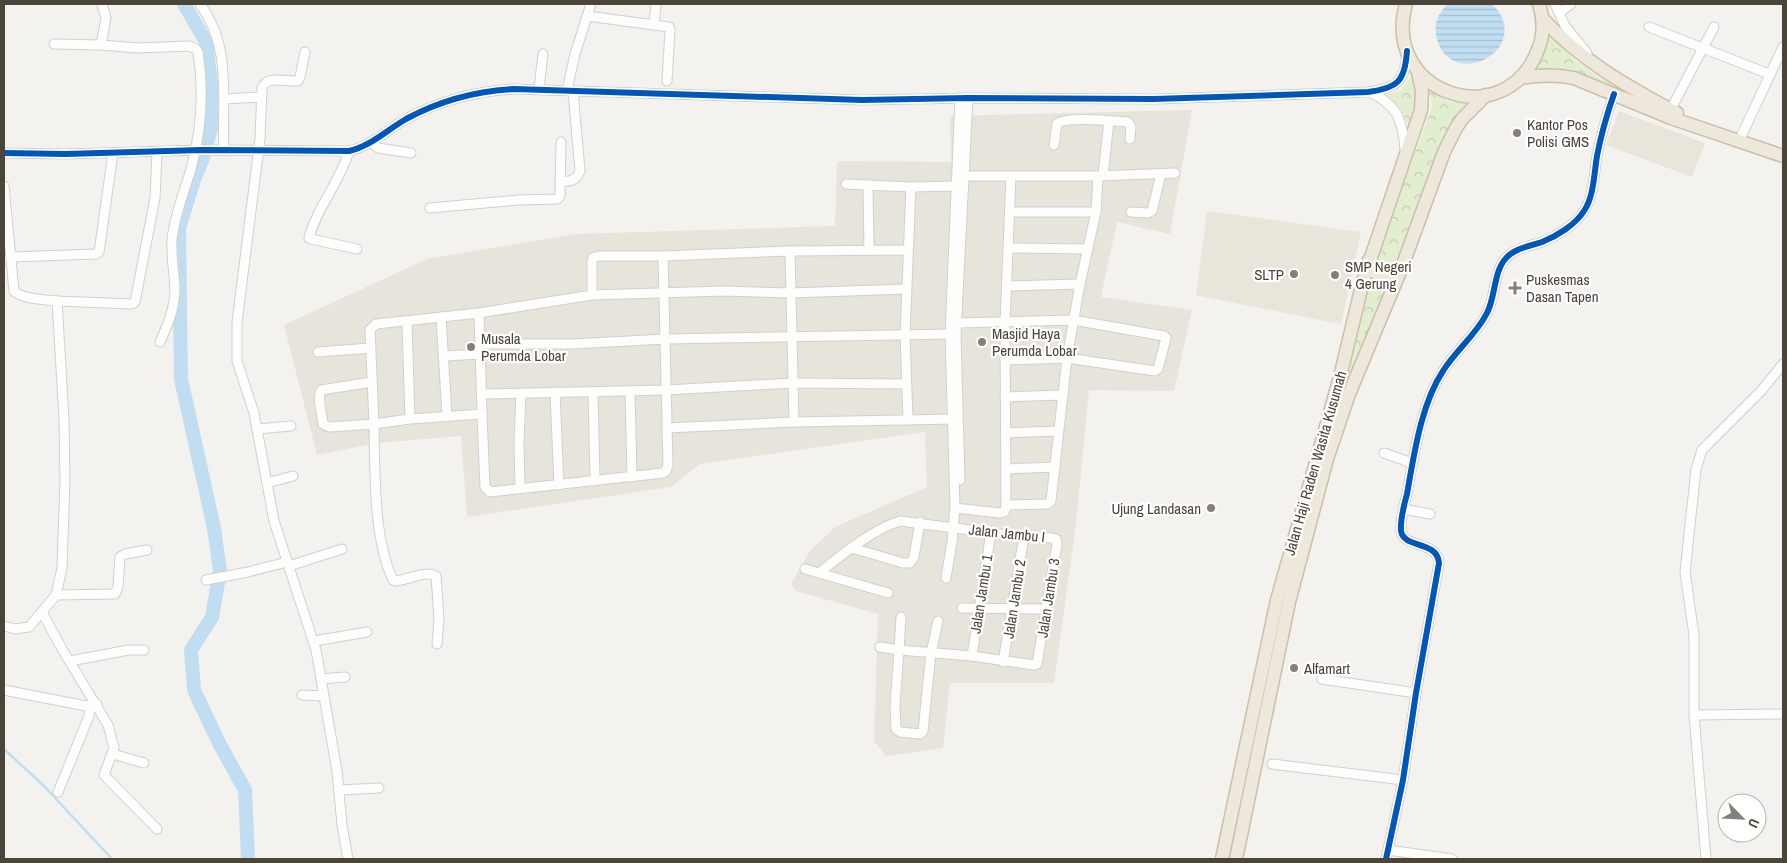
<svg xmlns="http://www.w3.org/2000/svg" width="1787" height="863" viewBox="0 0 1787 863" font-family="'Archivo Narrow',sans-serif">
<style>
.residential{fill:#e7e4dc}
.education{fill:#eae5da}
.park{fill:url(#park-crowns)}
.water{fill:url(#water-rules)}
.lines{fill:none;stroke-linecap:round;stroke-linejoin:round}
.stream{stroke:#c0ddf1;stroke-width:2.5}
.river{stroke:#c0ddf1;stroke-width:14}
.minor-casing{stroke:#d2d0cb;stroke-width:11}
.highway-casing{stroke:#ccbfa9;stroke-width:15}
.minor{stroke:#fdfdfc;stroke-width:9}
.highway{stroke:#ede8db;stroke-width:12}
.cycleway-casing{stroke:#fff;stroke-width:9}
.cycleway{stroke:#0057b8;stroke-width:6}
.poi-dot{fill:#868178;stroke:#fff;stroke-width:2}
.labels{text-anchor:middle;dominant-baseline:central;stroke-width:4.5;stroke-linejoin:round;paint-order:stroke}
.poi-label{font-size:15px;fill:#4b4439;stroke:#fff;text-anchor:start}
.street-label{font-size:15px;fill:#4b4439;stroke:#fff}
</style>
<defs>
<pattern id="park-crowns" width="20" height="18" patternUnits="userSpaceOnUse" patternTransform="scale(1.25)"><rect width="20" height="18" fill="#e1eecf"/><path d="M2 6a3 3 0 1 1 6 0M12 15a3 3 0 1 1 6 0" fill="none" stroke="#c3cdb2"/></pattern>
<pattern id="water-rules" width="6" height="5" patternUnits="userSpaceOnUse" patternTransform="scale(1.25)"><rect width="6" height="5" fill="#c0ddf1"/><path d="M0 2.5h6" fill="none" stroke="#a6bfcf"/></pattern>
</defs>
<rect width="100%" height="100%" fill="#f4f2ee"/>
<polygon class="residential" points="1192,110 1170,234 1117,222 1101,297 1192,310 1174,391 1089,390 1076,523 1054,683 950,683 943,748 886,756 874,741 878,614 796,591 791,584 810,551 835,527 927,487 925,432 700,464 671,487 467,517 461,436 378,443 317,455 284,325 427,259 576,234 835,226 837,161 951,162 950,116"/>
<g class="education">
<polygon points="1619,111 1705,143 1692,177 1606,145"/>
<polygon points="1207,211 1361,232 1341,324 1196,295"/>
</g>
<g class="park">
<path d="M1547,32l29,29 23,16 44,23 -73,-31 -39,5c10,-14 16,-25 16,-42z"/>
<path d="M1412,75l10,22 -11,37c-6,-19 -10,-28 -26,-39l16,-5z"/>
<polygon points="1429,87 1447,101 1468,103 1454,119 1443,142 1395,274 1387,277 1374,265 1432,107"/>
<path d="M1366,274c9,9 15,10 27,9l-49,104 -17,51z"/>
</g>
<path class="water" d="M1448,4h44c45,45 -44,91 -56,31 -2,-12 3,-23 12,-31z"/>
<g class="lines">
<polyline class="stream" points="4,749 44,786 112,859"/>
<polyline class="river" points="184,4 206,42 213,100 211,128 203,158 194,180 179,228 181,379 214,528 220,571 212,617 191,650 194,690 219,743 245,790 248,859"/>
<g class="minor-casing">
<g id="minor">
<path d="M200,4c33,45 21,95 24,147"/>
<polyline points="1555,4 1565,26 1587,53"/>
<polyline points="1559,13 1571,4"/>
<polyline points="587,16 669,27 670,30 667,81"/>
<polyline points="654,24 656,4"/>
<polyline points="1649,27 1769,74"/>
<path d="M54,44l47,1 37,3 51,-2 7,3 2,3c6,38 3,80 -7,117 -7,23 -16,45 -19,70 -1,16 2,33 3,49 0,20 -7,36 -15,54"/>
<polyline points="101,45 106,18 102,4"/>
<path d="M305,52l-5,25 -2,4c-12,1 -31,-6 -36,7l-2,51 -23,183v39l17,52 20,108 42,129 21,121 5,54 6,34"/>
<polyline points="539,89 543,54"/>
<polyline points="567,90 575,54 591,4"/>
<path d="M1369,92c28,12 34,29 36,58"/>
<polyline points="224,99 261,97"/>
<polyline points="1671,109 1714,27"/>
<polyline points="1739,141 1783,47"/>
<polyline points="371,142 378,148 411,153"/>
<path d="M1054,145l3,-21c8,-8 57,-3 71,-2l3,5 -1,12"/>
<path d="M349,151c-9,31 -32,56 -40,87l2,1 46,10"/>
<path d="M4,153l62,1 135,-4 148,1c22,-5 38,-21 57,-32 35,-19 69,-28 108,-30l348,11 106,-2 186,1 214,-7c27,-4 37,-9 39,-38"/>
<polyline points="1103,175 1109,121"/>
<polyline points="960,176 1098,176 1175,173"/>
<path d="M560,181c10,1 16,0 20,-10l-7,-80"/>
<polyline points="846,184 911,187 961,186"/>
<polyline points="868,185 869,250"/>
<path d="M4,186l10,105c10,9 29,8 43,10l7,117 1,63 -3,87 -6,27 -27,32 -14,2 -11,-3"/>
<polyline points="430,208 519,200 557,199 560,196 561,142"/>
<polyline points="1010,212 1096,212"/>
<polyline points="1131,212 1148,213 1152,211 1161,174"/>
<polyline points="1008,248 1088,249"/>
<polyline points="790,251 794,422"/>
<polyline points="10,257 96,254 99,252 113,153"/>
<polyline points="1007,286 1080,284"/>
<polyline points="592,295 592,261 593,258 598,256 663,256 790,251 908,250"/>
<polyline points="57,301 132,304 135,302 155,198 157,152"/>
<polyline points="479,313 482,414 410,419 374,424 370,330 376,324 479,313 592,295 724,291 791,293 906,289"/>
<polyline points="441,317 447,416"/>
<polyline points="407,322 410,419"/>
<polyline points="957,323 1073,320 1164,336 1166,338 1158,369 1155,371 1067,358 1005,360"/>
<polyline points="481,344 572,344 665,339 956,334"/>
<polyline points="318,352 371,348"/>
<polyline points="445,356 481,354"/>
<path d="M372,382l-51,8c-4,10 1,23 2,34l6,3 45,-3c1,46 -1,114 19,156l2,1c13,-1 30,-11 41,-5l3,43 -2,25"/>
<polyline points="630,391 632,477"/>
<polyline points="555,392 559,485"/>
<polyline points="593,392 595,481"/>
<polyline points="482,394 666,390 792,383 906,384"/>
<polyline points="1005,397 1063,395"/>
<polyline points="482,414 485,487 490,492 663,473 666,471 668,465 663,256"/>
<polyline points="908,420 905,334 911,187"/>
<polyline points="667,428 794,422 957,419"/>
<polyline points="257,429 291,426"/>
<polyline points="1006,433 1058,431"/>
<polyline points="1384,453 1412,463"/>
<polyline points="1006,469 1055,467"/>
<polyline points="960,480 956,334 968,98"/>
<polyline points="267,483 293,476"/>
<polyline points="520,488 519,443 521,393"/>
<polyline points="1006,505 1048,504 1051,501 1067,358 1080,284 1096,212 1098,176"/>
<polyline points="955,508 1000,513 1004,512 1006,508 1005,323 1011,176"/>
<polyline points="1404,509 1430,514"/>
<polyline points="852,548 903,563 910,563 914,557 920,522"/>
<polyline points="289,566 342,549"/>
<polyline points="805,569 888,593"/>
<path d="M820,572c22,-17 53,-43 80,-51l108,14 44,3 4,1 1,5 -20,120 -3,1 -62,-9 -73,-6 -4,56 1,23 4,3 20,2 3,-3 8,-78 7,-32"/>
<polyline points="946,578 952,542 955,508 950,334 960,98"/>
<polyline points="206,580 248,572 287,562"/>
<polyline points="56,595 115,594 118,587 120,557 125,554 147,550"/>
<polyline points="962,608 1046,609"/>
<polyline points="42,612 62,649 108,725 114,748 104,775 157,829"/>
<polyline points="314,641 367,632"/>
<polyline points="880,647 899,650 901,617"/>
<polyline points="972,656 991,532"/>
<polyline points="70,661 129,650 144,650"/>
<polyline points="1003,662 1024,536"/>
<polyline points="321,679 345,677"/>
<polyline points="1322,679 1416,693"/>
<polyline points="4,690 86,706 97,704"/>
<polyline points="302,695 324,696"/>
<polyline points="1694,715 1783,714"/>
<polyline points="113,754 144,763"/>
<polyline points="1272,764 1403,780"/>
<polyline points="339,790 379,788"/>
<polyline points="58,792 89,716 90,706"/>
<polyline points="1388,850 1452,859"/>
<path d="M1386,859l17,-79 13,-87 23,-130c-2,-23 -35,-14 -38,-32 -1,-12 3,-26 6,-37 7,-39 14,-90 36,-123 13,-21 33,-36 44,-58 9,-17 6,-42 20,-56 9,-9 23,-11 35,-15 15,-6 33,-17 42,-31 10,-15 10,-37 13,-55 4,-21 10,-42 17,-62"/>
<polyline points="1706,859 1694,715 1694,635 1685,572 1696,469 1702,450 1761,391 1783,364"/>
</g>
</g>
<g class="highway-casing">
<g id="highway">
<path d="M1406,4c-25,90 98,130 131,48 7,-15 7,-32 2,-48"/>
<path d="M1542,18c37,41 86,69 135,95"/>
<path d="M1520,78c19,-3 35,-4 54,0l97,40 112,38"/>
<polyline points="1369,260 1373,271 1385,279 1393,277 1401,269"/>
<polyline points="1222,859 1277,600 1340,377 1363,281 1421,110 1422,91 1418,72"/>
<polyline points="1236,859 1289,602 1327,459 1349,394 1402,267 1444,152 1456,128 1462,119 1486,95"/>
</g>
</g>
<use href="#minor" class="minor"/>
<use href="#highway" class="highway"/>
<g class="cycleway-casing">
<g id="cycleway">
<path d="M4,153l62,1 135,-4 148,1c22,-5 38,-21 57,-32 35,-19 69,-28 108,-30l348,11 106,-2 186,1 214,-7c30,-4 37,-11 39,-41"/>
<path d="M1386,859l17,-79 13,-87 23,-130c-2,-23 -35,-14 -38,-32 -1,-12 3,-26 6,-37 7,-39 14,-90 36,-123 13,-21 33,-36 44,-58 9,-17 6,-42 20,-56 9,-9 23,-11 35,-15 15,-6 33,-17 42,-31 10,-15 10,-37 13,-55 4,-21 10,-42 17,-62"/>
</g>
</g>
<use href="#cycleway" class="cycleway"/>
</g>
<g class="poi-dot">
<circle cx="1517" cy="133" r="5"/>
<circle cx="1294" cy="274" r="5"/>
<circle cx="1335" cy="275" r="5"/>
<path d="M1512.5 280.5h5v5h5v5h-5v5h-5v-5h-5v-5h5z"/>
<circle cx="982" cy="342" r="5"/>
<circle cx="471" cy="347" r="5"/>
<circle cx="1211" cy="508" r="5"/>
<circle cx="1294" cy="668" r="5"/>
</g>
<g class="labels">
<g class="poi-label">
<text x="1527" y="124">Kantor Pos<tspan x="1527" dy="17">Polisi GMS</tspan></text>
<text x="1345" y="266">SMP Negeri<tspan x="1345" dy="17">4 Gerung</tspan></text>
<text x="1284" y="274" text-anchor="end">SLTP</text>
<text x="1526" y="279">Puskesmas<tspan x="1526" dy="17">Dasan Tapen</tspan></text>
<text x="992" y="333">Masjid Haya<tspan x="992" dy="17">Perumda Lobar</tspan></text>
<text x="481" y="338">Musala<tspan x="481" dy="17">Perumda Lobar</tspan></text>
<text x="1201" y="508" text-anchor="end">Ujung Landasan</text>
<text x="1304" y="668">Alfamart</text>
</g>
<g class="street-label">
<text transform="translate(1315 463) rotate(-74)">Jalan Haji Raden Wasita Kusumah</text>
<text transform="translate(1007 533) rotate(6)">Jalan Jambu I</text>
<text transform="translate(981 594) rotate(-81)">Jalan Jambu 1</text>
<text transform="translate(1048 598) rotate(-81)">Jalan Jambu 3</text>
<text transform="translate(1014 599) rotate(-81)">Jalan Jambu 2</text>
</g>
</g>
<rect width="1787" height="863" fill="none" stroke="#4b4439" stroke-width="10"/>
<g transform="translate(1742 818) rotate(114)"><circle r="24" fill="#ffffff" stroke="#b7b4b0"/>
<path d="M0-4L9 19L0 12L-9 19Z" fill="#868178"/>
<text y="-8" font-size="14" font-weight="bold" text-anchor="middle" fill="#4b4439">U</text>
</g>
</svg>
